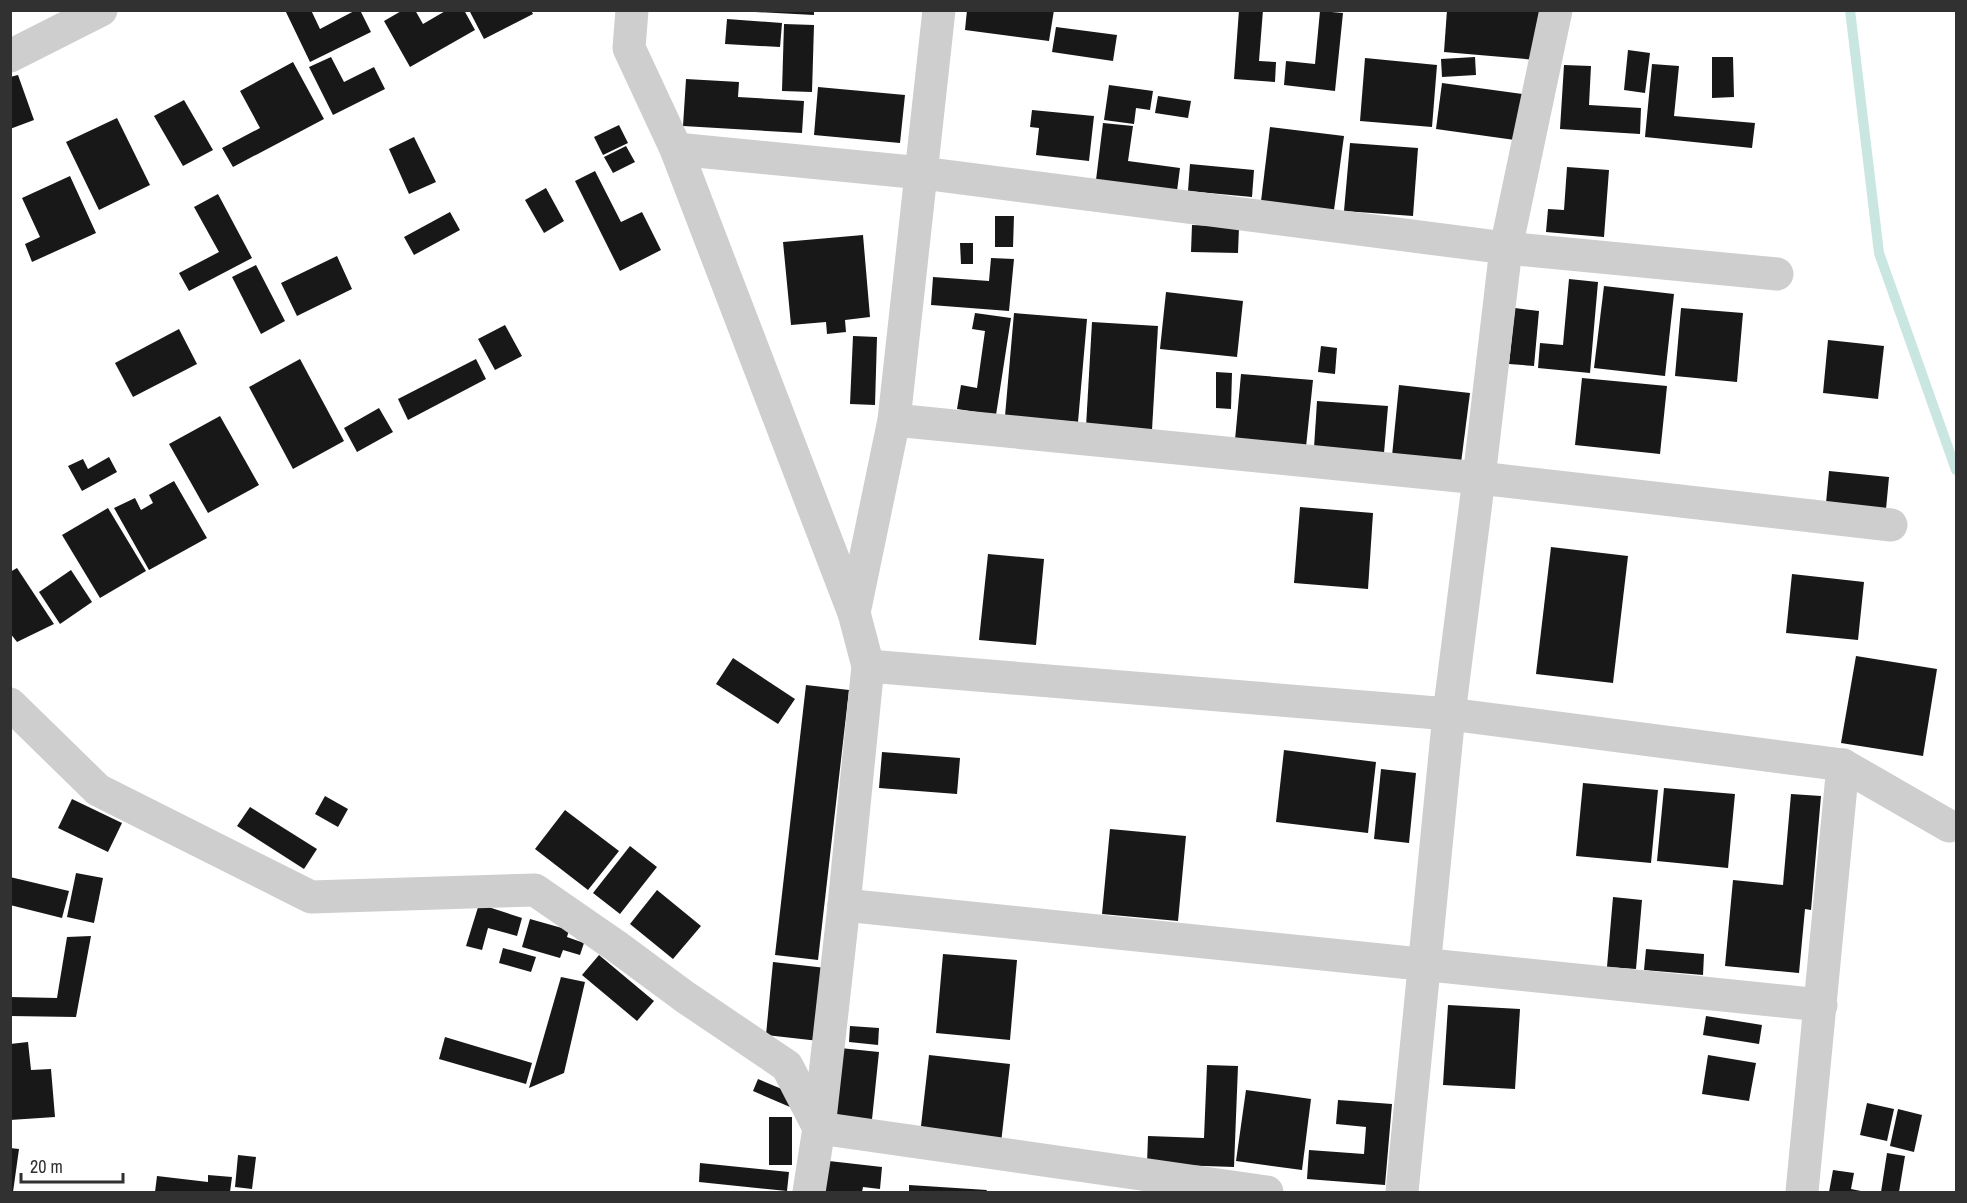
<svg xmlns="http://www.w3.org/2000/svg" width="1967" height="1203" viewBox="0 0 1967 1203" font-family="'Archivo Narrow',sans-serif">
<style>
.lines{fill:none;stroke-linecap:round;stroke-linejoin:round}
.stream{stroke:#c9e6e1;stroke-width:10}
.building{fill:#181818}
.minor{stroke:#cecece;stroke-width:33}
</style>
<rect width="100%" height="100%" fill="#fff"/>
<g class="lines">
<polyline class="stream" points="1850,10 1879,253 1956,470"/>
</g>
<g class="building">
<polygon points="285,10 311,10 320,29 356,10 360,10 371,32 310,62"/>
<polygon points="403,10 415,10 423,24 447,10 464,10 475,30 410,67 384,21"/>
<polygon points="469,10 531,10 533,14 484,39"/>
<polygon points="755,10 814,10 814,15 755,12"/>
<polygon points="967,10 1054,10 1049,41 965,30"/>
<polygon points="1239,10 1263,10 1259,61 1276,62 1275,82 1234,79"/>
<polygon points="1447,10 1541,10 1537,60 1444,52"/>
<polygon points="1320,11 1343,13 1335,91 1284,85 1286,61 1315,64"/>
<polygon points="727,19 782,23 780,47 725,44"/>
<polygon points="784,24 814,25 812,92 782,91"/>
<polygon points="1056,27 1117,35 1113,61 1052,52"/>
<polygon points="1628,50 1650,53 1645,93 1624,90"/>
<polygon points="331,57 344,82 374,67 385,89 333,115 309,67"/>
<polygon points="1475,57 1476,75 1442,77 1441,59"/>
<polygon points="1712,57 1733,57 1734,97 1712,98"/>
<polygon points="1365,58 1437,65 1432,127 1360,121"/>
<polygon points="293,62 324,119 233,167 222,148 260,128 240,91"/>
<polygon points="1652,64 1679,66 1674,116 1755,123 1752,148 1645,137"/>
<polygon points="1564,65 1591,66 1589,105 1641,108 1640,134 1560,129"/>
<polygon points="18,75 34,120 10,129 10,77"/>
<polygon points="686,79 739,82 738,97 804,101 802,133 683,126"/>
<polygon points="1442,83 1529,95 1522,141 1436,129"/>
<polygon points="1109,85 1153,91 1150,110 1136,108 1134,124 1104,120"/>
<polygon points="818,87 905,95 900,143 814,135"/>
<polygon points="1158,96 1191,101 1188,118 1155,113"/>
<polygon points="184,100 213,150 183,166 154,116"/>
<polygon points="1032,110 1094,116 1089,161 1036,155 1039,128 1030,127"/>
<polygon points="117,118 150,185 99,210 66,142"/>
<polygon points="1103,123 1133,126 1128,161 1180,168 1177,191 1096,180"/>
<polygon points="619,125 628,143 603,155 594,137"/>
<polygon points="1270,127 1344,136 1334,210 1261,201"/>
<polygon points="414,137 436,182 409,194 389,149"/>
<polygon points="1350,143 1418,148 1413,216 1344,211"/>
<polygon points="626,146 635,162 613,173 604,157"/>
<polygon points="1190,164 1254,170 1252,197 1188,191"/>
<polygon points="1567,167 1609,170 1604,237 1546,232 1548,209 1564,210"/>
<polygon points="595,171 621,222 642,212 661,250 620,271 575,181"/>
<polygon points="70,176 96,233 32,262 25,244 40,237 22,198"/>
<polygon points="546,188 564,221 544,233 525,200"/>
<polygon points="218,194 252,258 189,291 179,273 219,252 194,207"/>
<polygon points="450,212 460,230 414,255 404,237"/>
<polygon points="995,216 1014,216 1013,247 995,247"/>
<polygon points="1192,225 1239,227 1238,253 1191,252"/>
<polygon points="863,235 870,317 845,320 846,332 827,334 826,322 791,325 783,242"/>
<polygon points="960,243 973,243 973,264 961,264"/>
<polygon points="337,256 352,289 297,316 281,283"/>
<polygon points="991,258 1014,259 1009,311 931,305 933,277 989,281"/>
<polygon points="256,265 285,321 261,334 232,277"/>
<polygon points="1569,279 1598,282 1590,373 1538,368 1540,343 1563,345"/>
<polygon points="1604,286 1674,294 1665,376 1594,368"/>
<polygon points="1166,292 1243,301 1237,357 1160,349"/>
<polygon points="1515,308 1539,311 1534,366 1509,364"/>
<polygon points="1681,308 1743,313 1737,382 1675,376"/>
<polygon points="975,313 1011,318 996,415 957,409 961,385 977,388 985,331 972,329"/>
<polygon points="1014,313 1087,319 1078,422 1005,416"/>
<polygon points="1092,322 1158,326 1152,430 1086,427"/>
<polygon points="505,325 522,356 495,370 478,339"/>
<polygon points="179,329 197,364 133,397 115,363"/>
<polygon points="853,336 877,337 875,405 850,404"/>
<polygon points="1828,340 1884,346 1878,399 1823,393"/>
<polygon points="1321,346 1337,348 1335,374 1318,372"/>
<polygon points="300,359 344,441 293,469 249,387"/>
<polygon points="476,359 486,379 408,420 398,399"/>
<polygon points="1216,372 1232,373 1231,409 1216,408"/>
<polygon points="1241,374 1313,380 1306,447 1235,440"/>
<polygon points="1582,378 1667,386 1660,454 1575,445"/>
<polygon points="1399,385 1470,393 1461,463 1392,456"/>
<polygon points="1317,401 1388,406 1384,453 1314,448"/>
<polygon points="379,408 393,432 357,452 344,428"/>
<polygon points="220,416 259,485 208,513 169,444"/>
<polygon points="109,457 117,472 82,491 68,466 83,459 88,469"/>
<polygon points="1829,471 1889,477 1886,509 1826,503"/>
<polygon points="174,481 207,538 149,570 114,508 135,498 141,510 153,503 149,495"/>
<polygon points="1300,507 1373,513 1368,589 1294,583"/>
<polygon points="108,508 146,571 100,598 62,535"/>
<polygon points="1551,547 1628,556 1613,683 1536,674"/>
<polygon points="988,554 1044,559 1036,645 979,640"/>
<polygon points="17,568 54,624 17,642 10,633 10,572"/>
<polygon points="71,570 92,602 60,624 39,592"/>
<polygon points="1792,574 1864,582 1858,640 1786,633"/>
<polygon points="1856,656 1937,669 1923,756 1841,743"/>
<polygon points="733,658 795,699 778,724 716,684"/>
<polygon points="806,685 849,690 818,960 775,955"/>
<polygon points="1284,750 1376,762 1368,833 1276,822"/>
<polygon points="882,752 960,758 957,794 879,788"/>
<polygon points="1381,769 1416,773 1409,843 1374,839"/>
<polygon points="1583,783 1658,790 1651,863 1576,856"/>
<polygon points="1664,788 1735,794 1728,868 1657,861"/>
<polygon points="1791,794 1821,796 1811,910 1805,909 1799,973 1725,966 1733,880 1783,885"/>
<polygon points="325,796 348,809 338,827 315,814"/>
<polygon points="72,799 122,823 108,852 58,828"/>
<polygon points="250,807 317,849 304,869 237,826"/>
<polygon points="565,810 619,851 588,890 535,849"/>
<polygon points="1110,829 1186,836 1178,921 1102,914"/>
<polygon points="630,846 657,867 620,914 593,893"/>
<polygon points="76,873 103,878 94,923 67,917"/>
<polygon points="10,877 69,891 62,918 10,905"/>
<polygon points="657,890 701,926 673,959 630,924"/>
<polygon points="1613,897 1642,900 1636,969 1607,967"/>
<polygon points="479,904 522,918 517,936 488,928 482,950 466,946"/>
<polygon points="530,919 569,930 567,937 584,943 580,955 563,950 560,958 522,947"/>
<polygon points="91,936 76,1017 10,1016 10,997 57,998 67,937"/>
<polygon points="503,948 536,957 531,972 499,963"/>
<polygon points="1646,949 1704,954 1703,975 1644,970"/>
<polygon points="943,954 1017,960 1010,1040 936,1033"/>
<polygon points="599,955 654,1001 637,1021 582,975"/>
<polygon points="773,962 826,968 819,1041 766,1035"/>
<polygon points="561,977 585,982 564,1073 529,1088"/>
<polygon points="1448,1005 1520,1009 1515,1089 1443,1085"/>
<polygon points="1706,1016 1762,1025 1759,1044 1703,1035"/>
<polygon points="850,1026 879,1028 878,1045 849,1042"/>
<polygon points="445,1037 532,1063 526,1084 439,1059"/>
<polygon points="28,1042 31,1070 51,1069 55,1117 10,1120 10,1044"/>
<polygon points="840,1048 879,1052 871,1129 832,1125"/>
<polygon points="929,1055 1010,1064 1001,1143 920,1135"/>
<polygon points="1708,1055 1756,1063 1749,1101 1702,1094"/>
<polygon points="1207,1065 1238,1066 1234,1167 1147,1164 1148,1136 1204,1138"/>
<polygon points="758,1079 796,1095 790,1107 753,1091"/>
<polygon points="1246,1090 1311,1099 1302,1170 1236,1161"/>
<polygon points="1338,1100 1392,1104 1385,1185 1307,1179 1309,1150 1364,1154 1366,1127 1336,1124"/>
<polygon points="1867,1103 1894,1109 1887,1141 1860,1135"/>
<polygon points="1898,1109 1922,1115 1914,1152 1890,1146"/>
<rect x="769" y="1117" width="23" height="48"/>
<polygon points="10,1148 19,1149 13,1192 10,1192"/>
<polygon points="1887,1153 1905,1156 1899,1192 1881,1192"/>
<polygon points="238,1155 256,1157 252,1189 235,1187"/>
<polygon points="829,1161 882,1167 880,1189 863,1187 862,1192 825,1192"/>
<polygon points="700,1163 789,1172 787,1191 699,1182"/>
<polygon points="1833,1170 1854,1173 1851,1189 1866,1192 1829,1192"/>
<polygon points="208,1175 232,1177 230,1192 155,1192 157,1176 208,1182"/>
<polygon points="909,1185 987,1190 986,1192 909,1192"/>
</g>
<g class="lines">
<g class="minor">
<polyline points="632,10 629,48 676,149 854,613"/>
<polyline points="10,56 101,10"/>
<polyline points="676,149 922,173 1506,248 1777,274"/>
<polyline points="894,420 1479,478 1891,525"/>
<polyline points="868,666 1449,714 1843,765 1949,826"/>
<polyline points="10,704 98,790 311,897 535,890 616,946 685,997 787,1066 819,1128 1267,1192"/>
<polyline points="844,905 1821,1005"/>
<polyline points="809,1192 819,1128 844,905 868,666 854,613 894,420 939,10"/>
<polyline points="1402,1192 1449,714 1479,478 1506,248 1556,10"/>
<polyline points="1802,1192 1843,765"/>
</g>
</g>
<rect width="1967" height="1203" fill="none" stroke="#313131" stroke-width="24"/>
<path d="M21 1173v9h102v-9" fill="none" stroke="#313131" stroke-width="3"/>
<text x="30" y="1173" font-size="18" fill="#313131" stroke="#ffffff" stroke-width="4.5" paint-order="stroke">20 m</text>
</svg>
